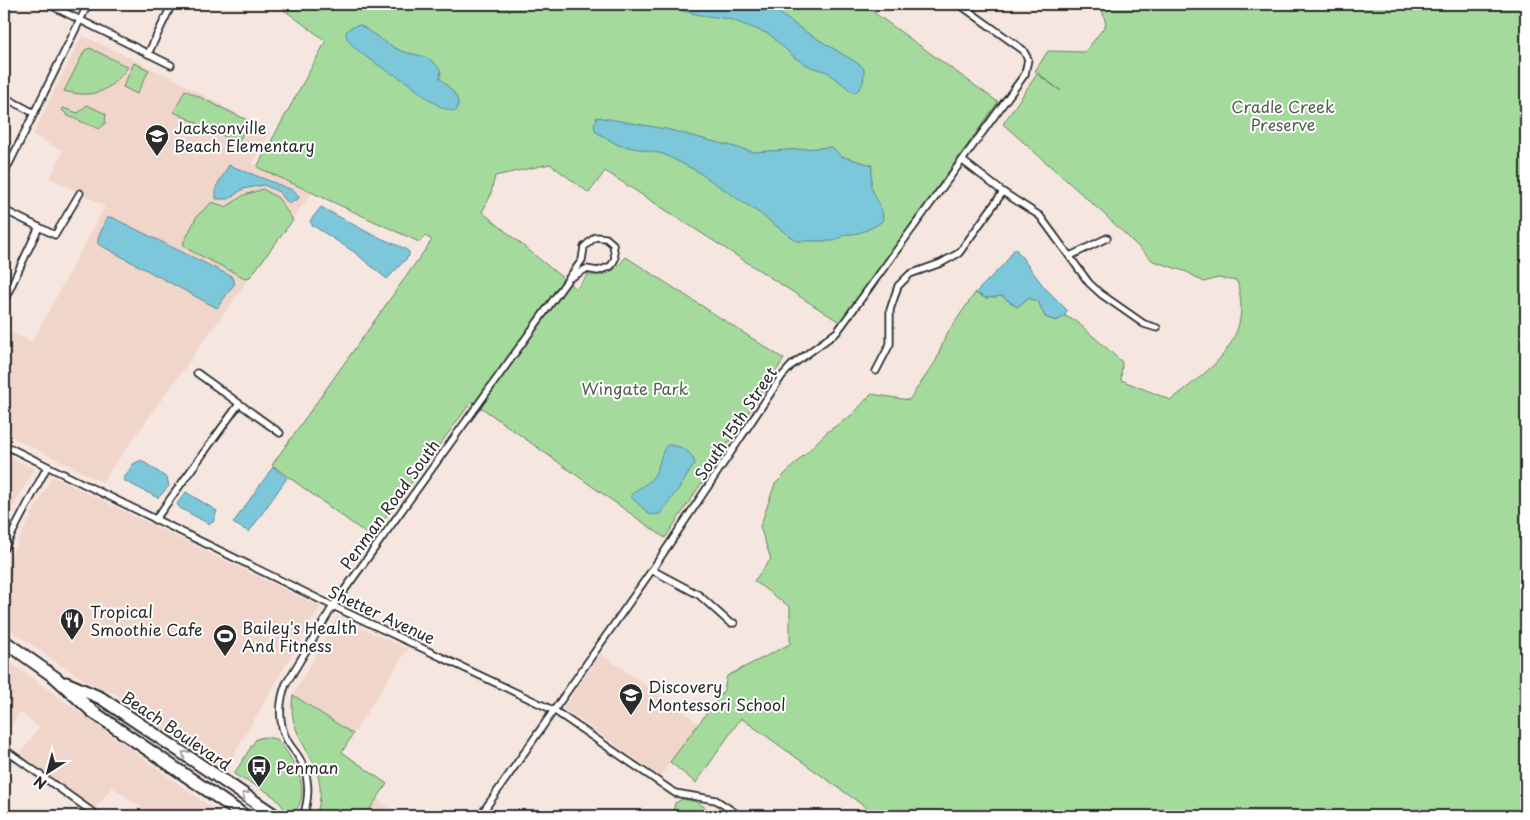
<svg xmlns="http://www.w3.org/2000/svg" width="1530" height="820" viewBox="0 0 1530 820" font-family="'Playpen Sans',sans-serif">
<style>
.built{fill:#f0d5ca}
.green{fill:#a5da9d;stroke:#688264}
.water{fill:#7bc7da;stroke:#5b8994}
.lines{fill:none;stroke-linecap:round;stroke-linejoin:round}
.street-casing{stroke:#2b2b2b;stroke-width:9}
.highway-casing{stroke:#2b2b2b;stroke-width:15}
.street{stroke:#fff;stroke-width:5.5}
.highway{stroke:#fff;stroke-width:11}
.oneway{stroke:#a0a0a0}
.labels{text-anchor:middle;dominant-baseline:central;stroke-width:4;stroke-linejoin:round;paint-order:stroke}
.park-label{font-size:16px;fill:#50604d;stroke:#fff}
.poi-label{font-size:16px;fill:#2b2b2b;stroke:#fff;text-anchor:start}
.street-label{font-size:16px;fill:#2b2b2b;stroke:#fff}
</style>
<rect width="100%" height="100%" fill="#f6e6e0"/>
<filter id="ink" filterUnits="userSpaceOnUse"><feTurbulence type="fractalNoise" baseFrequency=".02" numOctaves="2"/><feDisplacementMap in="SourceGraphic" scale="10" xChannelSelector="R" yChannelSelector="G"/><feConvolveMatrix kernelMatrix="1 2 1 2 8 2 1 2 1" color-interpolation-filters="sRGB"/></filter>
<g filter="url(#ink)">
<g class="built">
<polygon points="82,35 172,78 270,132 252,164 312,192 102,482 4,433 4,329 32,342 105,206 50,178 63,151 33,135"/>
<polygon points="4,454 34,469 4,524"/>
<polygon points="52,476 320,607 227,766 219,768 162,730 151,717 114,693 94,686 54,661 4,625 4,568"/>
<polygon points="337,617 408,649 353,734 293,695"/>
<polygon points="601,654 699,723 660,776 563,708"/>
<polygon points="4,658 21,670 223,816 154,816 112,787 96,808 20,754 39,727 20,712 4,736"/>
<polygon points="377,799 400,816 365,816"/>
</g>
<g class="green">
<path d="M276,4h586l136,98 -157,221 -236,-152 -16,22 -39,-29 -55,12 -5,21 -8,15 94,77 12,-14c22,1 24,-2 38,-18l158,102 -119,179 -193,-137 -101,136 -99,-72 160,-225 -7,-4 -6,6 -162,-75 69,-126z"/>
<path d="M1096,4h430v812h-648l-137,-98 -45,65 -26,-21 54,-72 3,-14 63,-32v-37l-36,-26 17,-22 -11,-32 15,-43 52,-52 26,-18 18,-20 38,6 27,-39 10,-26 29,-42 11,5 16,-2 15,11 11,-9 10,3 7,16 11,4 9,-5 11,5 46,41 -1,18 50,20c41,-32 83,-59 66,-119l-19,-3 -14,4 -17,-10 -34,-11 -50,-48 -100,-89 34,-50 24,17 -26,-20 13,-20 37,1 21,-27 -4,-16z"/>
<path d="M90,48l38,19c-19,25 -33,32 -64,24l21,-41z"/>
<polygon points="134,63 149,70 137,94 123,87"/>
<polygon points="185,90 249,121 238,143 174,112"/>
<polygon points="87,105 106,114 105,124 99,129 68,116 61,109 63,108 78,113"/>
<polygon points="263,189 278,198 293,220 250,277 245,278 189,250 183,244 197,216 212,202 226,207 244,195"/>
<path d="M293,695l60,39 -11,18 45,32 -22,32h-49c19,-57 -32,-70 -23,-121z"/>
<path d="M264,737l13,2c15,19 36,49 18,73 -13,0 -13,-9 -21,-15 -13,-11 -27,-14 -40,-23l22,-35z"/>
<polygon points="683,799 697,802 718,816 672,816 675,803"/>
</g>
<g class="water">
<path d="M655,4h111l40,28 53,32 5,5c0,11 0,18 -10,24l-27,-21 -16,-5 -16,-9 -26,-24 -40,-15 -29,-4z"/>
<path d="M360,25c12,8 24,17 37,24 18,9 30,1 44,22l-1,7c8,9 24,20 16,33 -17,0 -34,-18 -48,-28 -8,-6 -95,-50 -48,-58z"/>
<path d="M597,117l69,12 88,23 78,-5 9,9 31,9 -1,22 11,24 1,9c-6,7 -27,16 -37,14l-12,7h-38l-37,-28 -64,-43 -32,-16 -45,-9 -22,-13 -2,-6z"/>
<polygon points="229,165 295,191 299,198 289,204 279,192 264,185 243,189 229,199 216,199 216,187"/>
<polygon points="321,207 371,234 404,248 409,252 409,256 387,279 354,252 312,225 310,221"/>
<polygon points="111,217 231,276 235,283 217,308 98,244 98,238 107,218"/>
<polygon points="1015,248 1044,287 1067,310 1065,316 1056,321 1045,317 1038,301 1028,298 1017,307 1002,296 986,298 975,293 1005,263"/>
<path d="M667,445c13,0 24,5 28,18l-13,21 -22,30 -10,1 -20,-19c6,-8 18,-11 24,-20 7,-11 5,-21 13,-31z"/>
<polygon points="141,460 167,478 169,486 158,498 123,480 133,464"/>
<polygon points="273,467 287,478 249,532 233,523"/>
<polygon points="186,492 217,511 213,522 209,524 180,508 177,504"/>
</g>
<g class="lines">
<g class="street-casing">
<g id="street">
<polyline points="48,4 171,65"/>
<polyline points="148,54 172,4"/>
<polyline points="4,97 34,113"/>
<polyline points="963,161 1003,192 1040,216 1089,283 1101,294 1144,324 1157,328"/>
<polyline points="4,174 88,4"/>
<polyline points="4,210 55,235 80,193"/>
<polyline points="1070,256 1107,238"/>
<polyline points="4,301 39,227"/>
<polyline points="876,371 890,344 890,310 898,286 910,274 941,263 959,253 1003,192"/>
<polyline points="197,373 280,433"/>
<polyline points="4,445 333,606 555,711 675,793 716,800 740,816"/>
<polyline points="155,520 239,404"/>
<polyline points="4,549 47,467"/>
<polyline points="652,570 699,595 730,623 734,623"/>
<polyline points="4,749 98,816"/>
<path d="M303,816c7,-19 7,-42 -5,-60 -3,-5 -8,-10 -11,-16 -9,-17 -8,-39 -1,-56l47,-78 249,-346 2,-13 11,-10 11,1 7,6 2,15 -4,7 -13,5 -12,-2 -18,10"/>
<polyline points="480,816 652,570 782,376 792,365 837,332 1025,74 1028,59 1023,50 959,4"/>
</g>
</g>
<g class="highway-casing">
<g id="highway">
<polyline points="4,641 56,678 93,712 245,816"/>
<polyline points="66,683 101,698 276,816"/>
</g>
</g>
<use href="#street" class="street"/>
<use href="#highway" class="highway"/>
</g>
<defs><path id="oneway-chevron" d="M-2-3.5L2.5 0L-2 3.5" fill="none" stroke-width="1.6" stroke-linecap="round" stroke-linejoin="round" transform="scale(1.25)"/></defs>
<g class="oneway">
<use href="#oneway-chevron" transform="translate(185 754) rotate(-146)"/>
<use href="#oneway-chevron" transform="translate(245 795) rotate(-146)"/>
</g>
</g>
<defs>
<g id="school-pin" transform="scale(1.25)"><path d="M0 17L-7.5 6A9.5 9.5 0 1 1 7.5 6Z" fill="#2b2b2b" stroke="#fff"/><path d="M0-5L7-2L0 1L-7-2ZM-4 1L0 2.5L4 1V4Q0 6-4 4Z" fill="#fff"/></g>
<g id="restaurant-pin" transform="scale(1.25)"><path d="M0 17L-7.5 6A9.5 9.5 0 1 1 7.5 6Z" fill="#2b2b2b" stroke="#fff"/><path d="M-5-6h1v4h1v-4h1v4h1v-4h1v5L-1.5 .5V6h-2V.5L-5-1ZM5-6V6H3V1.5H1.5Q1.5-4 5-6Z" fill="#fff"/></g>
<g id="stadium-pin" transform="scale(1.25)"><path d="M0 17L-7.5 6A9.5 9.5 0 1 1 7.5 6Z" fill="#2b2b2b" stroke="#fff"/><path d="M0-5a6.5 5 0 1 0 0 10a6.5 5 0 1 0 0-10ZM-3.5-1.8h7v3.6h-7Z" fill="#fff"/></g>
<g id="bus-pin" transform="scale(1.25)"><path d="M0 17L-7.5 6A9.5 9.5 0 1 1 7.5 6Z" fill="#2b2b2b" stroke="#fff"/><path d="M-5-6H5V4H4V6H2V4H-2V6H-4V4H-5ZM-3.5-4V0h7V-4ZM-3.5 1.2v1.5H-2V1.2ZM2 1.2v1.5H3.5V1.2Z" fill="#fff"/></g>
</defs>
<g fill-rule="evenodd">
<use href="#school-pin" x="157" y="136"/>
<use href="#restaurant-pin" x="72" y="620"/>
<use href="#stadium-pin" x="225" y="636"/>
<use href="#school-pin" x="631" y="695"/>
<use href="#bus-pin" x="259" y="767"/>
</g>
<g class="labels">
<g class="park-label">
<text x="1283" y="106">Cradle Creek<tspan x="1283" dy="18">Preserve</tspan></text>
<text x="635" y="388">Wingate Park</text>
</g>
<g class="poi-label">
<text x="174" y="127">Jacksonville<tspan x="174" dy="18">Beach Elementary</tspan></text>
<text x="90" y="611">Tropical<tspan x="90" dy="18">Smoothie Cafe</tspan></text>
<text x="242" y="627">Bailey's Health<tspan x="242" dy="18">And Fitness</tspan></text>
<text x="648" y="686">Discovery<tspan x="648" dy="18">Montessori School</tspan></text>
<text x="276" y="767">Penman</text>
</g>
<g class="street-label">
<text transform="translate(735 423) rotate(-56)">South 15th Street</text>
<text transform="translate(389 504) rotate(-54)">Penman Road South</text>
<text transform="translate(382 614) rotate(25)">Shetter Avenue</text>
<text transform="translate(177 730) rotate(34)">Beach Boulevard</text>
</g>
</g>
<rect width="1530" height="820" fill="none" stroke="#fff" stroke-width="20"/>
<rect x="10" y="10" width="1510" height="800" fill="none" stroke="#2b2b2b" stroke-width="2" filter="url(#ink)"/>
<g transform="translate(48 772) rotate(216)" stroke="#ffffff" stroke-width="4" paint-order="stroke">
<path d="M0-4L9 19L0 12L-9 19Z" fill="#2b2b2b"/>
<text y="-8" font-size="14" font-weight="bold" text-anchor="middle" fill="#2b2b2b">N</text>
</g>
</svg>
